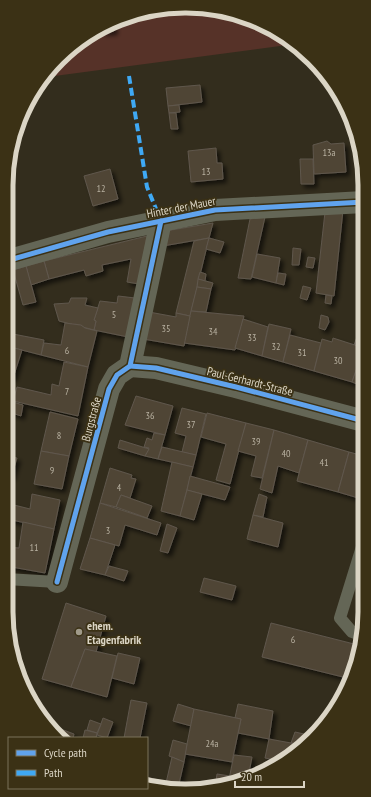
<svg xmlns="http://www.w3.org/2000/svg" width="371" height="797" viewBox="0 0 371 797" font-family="'PT Sans Narrow',sans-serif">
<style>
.green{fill:#563228}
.building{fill:#504536;stroke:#5f574c;filter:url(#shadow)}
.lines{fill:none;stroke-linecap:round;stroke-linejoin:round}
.service{stroke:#646656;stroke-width:12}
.minor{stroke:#646656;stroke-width:22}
.quiet{stroke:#3fa9f5;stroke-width:4;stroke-dasharray:8 4;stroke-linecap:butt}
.cycleway-casing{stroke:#3b3115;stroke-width:8}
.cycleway{stroke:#60a3ed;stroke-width:5}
.poi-dot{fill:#a09a8a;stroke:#3b3115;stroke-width:1.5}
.labels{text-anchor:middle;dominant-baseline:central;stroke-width:3.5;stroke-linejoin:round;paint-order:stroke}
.number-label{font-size:10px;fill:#b8b1a1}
.street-label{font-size:12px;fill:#dbd5c5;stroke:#3b3115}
.poi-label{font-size:12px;font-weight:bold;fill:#dbd5c5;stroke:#3b3115;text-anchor:start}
.rim{fill:none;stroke:#dbd5c5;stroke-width:5}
</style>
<defs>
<filter id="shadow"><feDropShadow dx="3.5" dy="3.5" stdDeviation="2" flood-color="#0009"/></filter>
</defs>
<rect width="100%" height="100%" fill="#332d1d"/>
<polygon class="green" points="186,6 254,20 295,44 47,77 59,58 117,20"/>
<g class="building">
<polygon points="113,22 114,31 102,32 102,30"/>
<polygon points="200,85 202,102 168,106 166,88"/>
<polygon points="179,105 180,112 169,113 168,106"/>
<polygon points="169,113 176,113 178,129 171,129"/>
<polygon points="327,141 331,144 344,143 346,172 314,174 313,145"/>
<polygon points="216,148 217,163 222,163 223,179 191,182 188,151"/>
<polygon points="300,159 313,159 314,184 301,184"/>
<polygon points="110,169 118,199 93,206 84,176"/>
<polygon points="343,210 334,296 316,293 325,212"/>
<polygon points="265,217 251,279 238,278 250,219"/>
<polygon points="213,223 209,238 163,246 165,231"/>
<polygon points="147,236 139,284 127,282 131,259 102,265 103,271 86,276 84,270 49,279 44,261"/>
<polygon points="209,238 190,316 176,313 194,241"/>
<polygon points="209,238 224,242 220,253 206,249"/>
<polygon points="293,248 301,249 299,265 292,265"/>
<polygon points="257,254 280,258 276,283 252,277"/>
<polygon points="308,257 315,258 313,268 306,267"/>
<polygon points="44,261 49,279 31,285 26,266"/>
<polygon points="26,266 36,302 23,305 13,270"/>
<polygon points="200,272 206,274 205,281 198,279"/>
<polygon points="278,273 286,274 284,285 276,283"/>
<polygon points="198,279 213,283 211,289 197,287"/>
<polygon points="303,286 311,288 307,300 300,298"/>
<polygon points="197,287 211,289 206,312 191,311"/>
<polygon points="326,295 332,296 331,304 325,303"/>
<polygon points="118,296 135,298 128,337 94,330 96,321 94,320 100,301 117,303"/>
<polygon points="364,297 364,318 359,317"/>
<polygon points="71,298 87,298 85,305 98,308 94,320 96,321 94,330 59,321 54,304 69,303"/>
<polygon points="191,311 244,316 235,350 184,343"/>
<polygon points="149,312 176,317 176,313 190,316 184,346 143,339"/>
<polygon points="321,315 328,317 329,322 325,330 319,328"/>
<polygon points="364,318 364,348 354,345"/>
<polygon points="243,319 268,327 262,356 235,348"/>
<polygon points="65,323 81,325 85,328 97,331 88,367 41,355 44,343 61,345"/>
<polygon points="269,324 291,329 283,362 262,356"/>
<polygon points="13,334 44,340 41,355 10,347"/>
<polygon points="290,335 321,343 314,371 283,362"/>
<polygon points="333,338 364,348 352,382 314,371 322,339 332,342"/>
<polygon points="10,347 22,350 13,378 6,376 6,360"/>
<polygon points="364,348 364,387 352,382"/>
<polygon points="64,362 88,367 78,416 13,401 17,387 51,395 52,384 59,386"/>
<polygon points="136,396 173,406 165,435 125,425"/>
<polygon points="13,402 23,405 21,416 9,412"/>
<polygon points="182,408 206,414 196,455 182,452 186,436 175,433"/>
<polygon points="50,412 78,419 69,456 41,451"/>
<polygon points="207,413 246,423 230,484 216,480 226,444 201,437"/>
<polygon points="246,423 274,430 262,478 251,476 256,456 238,451"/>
<polygon points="274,430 308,440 299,473 278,466 272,493 260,489"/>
<polygon points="154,433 165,435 158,459 145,456 149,448 144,447 147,438 152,440"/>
<polygon points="120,440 149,449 145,456 118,448"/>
<polygon points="308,440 349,452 338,492 297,481"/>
<polygon points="162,447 196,455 193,467 158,459"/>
<polygon points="41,451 69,456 62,489 34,484"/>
<polygon points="349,452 364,456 365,500 338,492"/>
<polygon points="6,456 17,458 11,477 6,476"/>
<polygon points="172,462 193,467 180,516 161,511"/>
<polygon points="110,468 132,475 131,478 136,479 130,498 121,495 116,507 100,503"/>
<polygon points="190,476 230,487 225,500 187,490"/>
<polygon points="187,490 202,494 194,520 180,516"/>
<polygon points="32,494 60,500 54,529 7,519 10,504 30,509"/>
<polygon points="259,494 267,497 263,517 253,515"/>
<polygon points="121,495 152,506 147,518 116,507"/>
<polygon points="100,503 161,523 157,535 125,525 119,546 90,538"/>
<polygon points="253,515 283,523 278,547 247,539"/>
<polygon points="23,522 54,529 45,573 6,566 6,547 19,548"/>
<polygon points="167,524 177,528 168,553 160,551"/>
<polygon points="90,538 115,545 105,575 80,569"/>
<polygon points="109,566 128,571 124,581 105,575"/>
<polygon points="204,578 236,586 232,600 200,592"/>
<polygon points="66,603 106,616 96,652 85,649 71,687 42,679"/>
<polygon points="271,623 358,645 351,679 262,657"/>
<polygon points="85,649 117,656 107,697 71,687"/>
<polygon points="118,653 140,658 134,684 112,678"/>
<polygon points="131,700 147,703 140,738 124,738"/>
<polygon points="178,704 194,709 191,726 173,721"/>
<polygon points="238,704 273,711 269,739 238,733 241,719 235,718"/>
<polygon points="194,709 241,719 232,762 185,754"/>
<polygon points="103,718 113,722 107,738 97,735"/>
<polygon points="90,720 101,724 97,733 87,730"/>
<polygon points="58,728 74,734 73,738 63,738 56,732"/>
<polygon points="85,730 97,733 96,738 83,738"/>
<polygon points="295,732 313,736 300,745 291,743"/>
<polygon points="269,739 291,743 300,745 280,761 265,758"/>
<polygon points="173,740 187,744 184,762 169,756"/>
<polygon points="234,755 252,757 248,778 228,784"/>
<polygon points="172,757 184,762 178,788 171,788 166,783"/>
<polygon points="217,774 230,776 228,784 215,788"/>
<polygon points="147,777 169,783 171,788 147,786"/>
</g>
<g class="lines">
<g class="service">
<polyline points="6,579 57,582"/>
<polyline points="360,635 352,632 340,618 365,537"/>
</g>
<g class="minor">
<polyline points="6,261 108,232 215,210 364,202"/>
<polyline points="130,366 156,368 236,387 364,421"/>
<polyline points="57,582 109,389 117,375 130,366 161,221"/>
</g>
<polyline class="quiet" points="129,76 147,187 161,221"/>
<g class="cycleway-casing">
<g id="cycleway">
<polyline points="6,261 108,232 215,210 364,202"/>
<polyline points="130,366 156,368 236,387 364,421"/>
<polyline points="57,582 109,389 117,375 130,366 161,221"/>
</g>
</g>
<use href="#cycleway" class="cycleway"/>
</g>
<circle class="poi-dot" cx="79" cy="632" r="4"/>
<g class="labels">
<g class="number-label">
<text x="329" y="152">13a</text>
<text x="206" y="171">13</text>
<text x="101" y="188">12</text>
<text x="114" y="314">5</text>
<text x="166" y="328">35</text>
<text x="213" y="331">34</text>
<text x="252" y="337">33</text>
<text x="276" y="346">32</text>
<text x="67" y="350">6</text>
<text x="302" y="352">31</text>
<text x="338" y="360">30</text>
<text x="67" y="391">7</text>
<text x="150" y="415">36</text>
<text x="191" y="424">37</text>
<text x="59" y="435">8</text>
<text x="256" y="441">39</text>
<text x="286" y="453">40</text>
<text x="324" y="462">41</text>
<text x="52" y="470">9</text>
<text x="119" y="487">4</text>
<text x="108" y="530">3</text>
<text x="34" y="547">11</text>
<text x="293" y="639">6</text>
<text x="212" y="743">24a</text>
</g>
<g class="street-label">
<text transform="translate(181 207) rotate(-11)">Hinter der Mauer</text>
<text transform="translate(250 381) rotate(14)">Paul-Gerhardt-Straße</text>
<text transform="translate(91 419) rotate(-75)">Burgstraße</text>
</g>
<g class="poi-label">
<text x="87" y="625">ehem.<tspan x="87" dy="14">Etagenfabrik</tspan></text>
</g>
</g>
<path d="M0 0H371V797H0ZM185 13H186A172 172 0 0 1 358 185V612A172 172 0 0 1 186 784H185A172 172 0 0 1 13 612V185A172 172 0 0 1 185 13Z" fill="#3b3115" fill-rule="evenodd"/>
<path class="rim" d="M185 13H186A172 172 0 0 1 358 185V612A172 172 0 0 1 186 784H185A172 172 0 0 1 13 612V185A172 172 0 0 1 185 13Z"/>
<rect x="8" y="737" width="140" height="52" fill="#3b3115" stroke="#7b735b"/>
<rect x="16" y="750" width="20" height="6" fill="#60a3ed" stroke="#7b735b"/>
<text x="44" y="757" font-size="12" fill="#dbd5c5">Cycle path</text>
<rect x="16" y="770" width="20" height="6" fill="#3fa9f5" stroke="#7b735b"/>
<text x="44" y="777" font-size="12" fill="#dbd5c5">Path</text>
<path d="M235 781v6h69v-6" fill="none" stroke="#dbd5c5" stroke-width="2"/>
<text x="241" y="781" font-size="12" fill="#dbd5c5" stroke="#3b3115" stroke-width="3" paint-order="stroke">20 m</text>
</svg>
